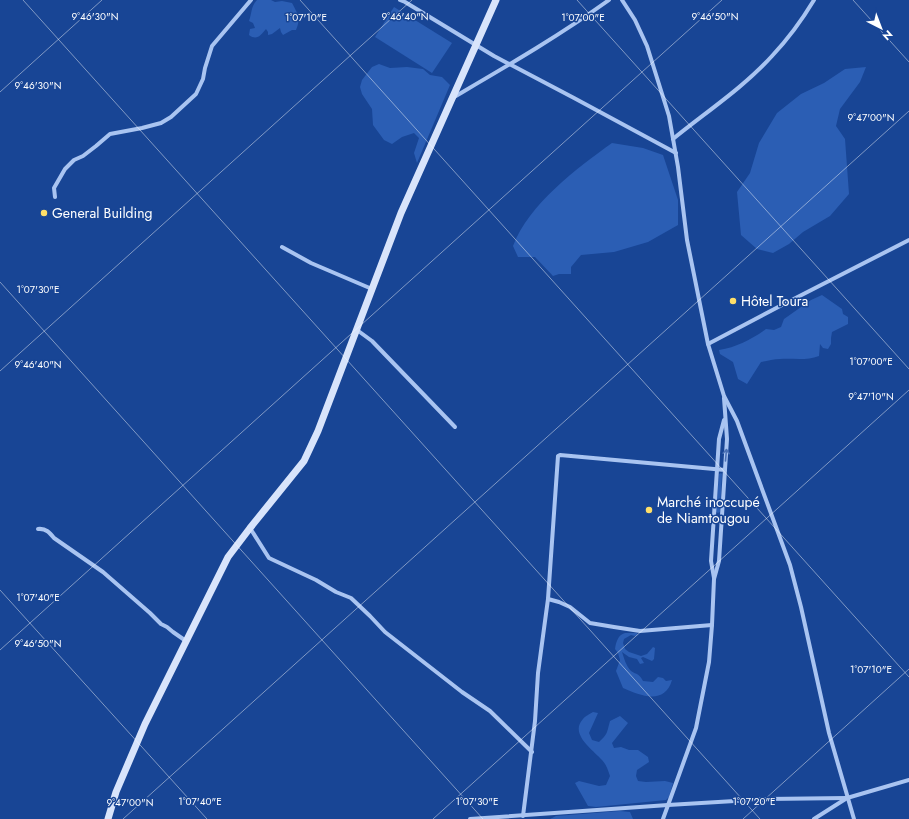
<svg xmlns="http://www.w3.org/2000/svg" width="909" height="819" viewBox="0 0 909 819" font-family="Jost,sans-serif">
<style>
.green{fill:#2b5eb4}
.lines{fill:none;stroke-linecap:round;stroke-linejoin:round}
.minor{stroke:#a9c4f1;stroke-width:4}
.secondary{stroke:#d8e4fb;stroke-width:7}
.oneway{stroke:#4b71b5}
.ticks{fill:none;stroke:#fff;stroke-width:1;stroke-opacity:0.45}
.poi-dot{fill:#ffdf69;stroke:#184595;stroke-width:1.5}
.labels{text-anchor:middle;dominant-baseline:central;stroke-width:3;stroke-linejoin:round;paint-order:stroke}
.poi-label{font-size:14px;fill:#fff;stroke:#184595;text-anchor:start}
.ticks-label{font-size:10px;text-anchor:middle;fill:#fff;stroke:#184595;stroke-width:3;stroke-linejoin:round;paint-order:stroke}
</style>
<rect width="100%" height="100%" fill="#184595"/>
<g class="green">
<path d="M257,0h14l4,2 7,-1 10,2c6,11 9,16 4,27h-4l-9,5 -2,-3 -1,-4 -8,6 -4,1v-3l-2,-3c-5,6 -9,12 -17,6l1,-6 5,-1 -2,-5 -4,-2c3,-8 2,-15 8,-21z"/>
<polygon points="394,7 452,43 432,73 375,37"/>
<polygon points="379,64 390,68 407,67 423,69 430,75 442,77 450,85 417,163 414,153 419,138 414,133 402,137 392,144 384,140 373,125 372,109 362,94 360,87 362,80 372,67"/>
<polygon points="866,67 860,82 840,109 836,126 845,139 849,194 830,216 803,232 789,244 773,253 757,249 741,235 737,192 750,173 759,143 777,113 801,94 824,83 845,69"/>
<path d="M612,143l31,5 20,7 15,45v25l-30,17 -34,10 -33,3 -10,12v7h-12l-6,2 -18,-19h-17l-5,-11c16,-42 64,-78 99,-103z"/>
<path d="M822,295l20,14 1,5 5,3v7l-16,8 -1,6v6l-3,5 -5,-1 -3,-4 -1,12c-13,5 -26,2 -39,3 -6,0 -13,2 -19,3l-14,22 -9,-5 -5,-17 -13,-8 -1,-4c18,-3 33,-11 47,-21l8,1 7,-3 3,-8 27,-19z"/>
<polygon points="721,473 722,474 720,512 718,513 716,512 719,474"/>
<path d="M625,633h12l1,2 -3,1 -4,-1 -7,4 -1,4 2,6 4,3 12,4 6,-2 6,-7 2,1 -1,11 -2,2 -9,-4 -2,1 3,5 -4,1 -3,-5 -8,-2 -7,-5c2,6 4,14 9,19 6,4 8,2 12,10l10,1 5,-5 5,1 3,3 6,-1c-7,25 -31,16 -49,8l-7,-17 4,-11 -2,-7 -3,-4c1,-7 3,-14 10,-16z"/>
<path d="M593,712l5,1 -9,20 3,7 7,2c9,-8 8,-10 11,-21l10,-5 8,7 -16,20 2,5 7,-1 8,3h9l10,7 1,5 -12,8 -1,6 2,5 8,1 19,-1 8,2 -4,14 -3,3 -70,7 -8,-1 -13,-23 4,-2 20,5 7,-1 4,-9c-2,-6 -4,-12 -8,-16 -9,-10 -33,-26 -19,-41 2,-3 7,-5 10,-7z"/>
<polygon points="620,811 630,812 633,819 544,819 550,819 556,816"/>
</g>
<g class="lines">
<g class="minor">
<polyline points="400,0 405,2 494,56 574,98 676,153"/>
<polyline points="622,0 635,20 647,46 669,116 678,167 687,240 708,344 724,396 737,421 790,565 801,607 829,733 854,819"/>
<path d="M454,97c53,-31 105,-61 155,-97"/>
<path d="M673,139c33,-27 70,-51 99,-83 16,-17 30,-36 42,-56"/>
<polyline points="55,197 54,188 65,169 74,160 83,156 96,146 110,134 142,128 161,123 171,117 196,94 203,79 205,68 212,46 251,0"/>
<polyline points="282,247 311,263 372,289"/>
<polyline points="357,330 372,341 455,427"/>
<polyline points="708,344 782,305 909,240"/>
<polyline points="250,528 269,558 316,580 336,592 351,598 370,616 385,632 462,692 490,711 532,752"/>
<path d="M38,529c8,-1 12,4 16,9l49,34 47,41 11,11 6,3 6,5 13,9"/>
<polyline points="714,578 711,561 719,439 724,420"/>
<polyline points="548,599 559,602 570,607 590,623 614,627 640,631 712,625"/>
<polyline points="523,816 535,721 538,673 548,599 558,456 560,455 725,470"/>
<polyline points="470,819 668,805 767,799 847,798"/>
<polyline points="663,819 696,728 709,662 712,625 714,579 719,561 727,439 724,398"/>
<polyline points="814,819 847,798 909,780"/>
</g>
<polyline class="secondary" points="108,819 116,792 145,724 228,557 250,528 304,461 318,431 401,213 496,0"/>
</g>
<defs><path id="oneway-shaft" d="M-6 0H5M1.5-3L5.5 0L1.5 3" fill="none" stroke-width="1.6" stroke-linecap="round" stroke-linejoin="round"/></defs>
<use class="oneway" href="#oneway-shaft" transform="translate(726 455) rotate(-85)"/>
<path class="ticks" d="M23,0l737,819M300,0l609,677M577,0l332,369M853,0l56,62M0,92l102,-92M0,282l483,537M0,371l412,-371M0,590l207,229M0,650l722,-650M123,819l786,-708M433,819l476,-429M743,819l166,-150"/>
<g class="poi-dot">
<circle cx="44" cy="213" r="4"/>
<circle cx="733" cy="301" r="4"/>
<circle cx="649" cy="510" r="4"/>
</g>
<g class="labels">
<g class="poi-label">
<text x="52" y="213">General Building</text>
<text x="741" y="301">Hôtel Toura</text>
<text x="657" y="502">Marché inoccupé<tspan x="657" dy="16">de Niamtougou</tspan></text>
</g>
</g>
<g class="ticks-label">
<text x="95" y="20">9°46'30"N</text>
<text x="405" y="20">9°46'40"N</text>
<text x="715" y="20">9°46'50"N</text>
<text x="306" y="21">1°07'10"E</text>
<text x="583" y="21">1°07'00"E</text>
<text x="38" y="89">9°46'30"N</text>
<text x="871" y="121">9°47'00"N</text>
<text x="38" y="293">1°07'30"E</text>
<text x="871" y="365">1°07'00"E</text>
<text x="38" y="368">9°46'40"N</text>
<text x="871" y="400">9°47'10"N</text>
<text x="38" y="601">1°07'40"E</text>
<text x="38" y="647">9°46'50"N</text>
<text x="871" y="673">1°07'10"E</text>
<text x="200" y="805">1°07'40"E</text>
<text x="477" y="805">1°07'30"E</text>
<text x="754" y="805">1°07'20"E</text>
<text x="130" y="806">9°47'00"N</text>
</g>
<g transform="translate(881 28) rotate(138)" stroke="#184595" stroke-width="3" paint-order="stroke">
<path d="M0-3L7 15L0 10L-7 15Z" fill="#ffffff"/>
<text y="-6" font-size="11" font-weight="bold" text-anchor="middle" fill="#ffffff">N</text>
</g>
</svg>
